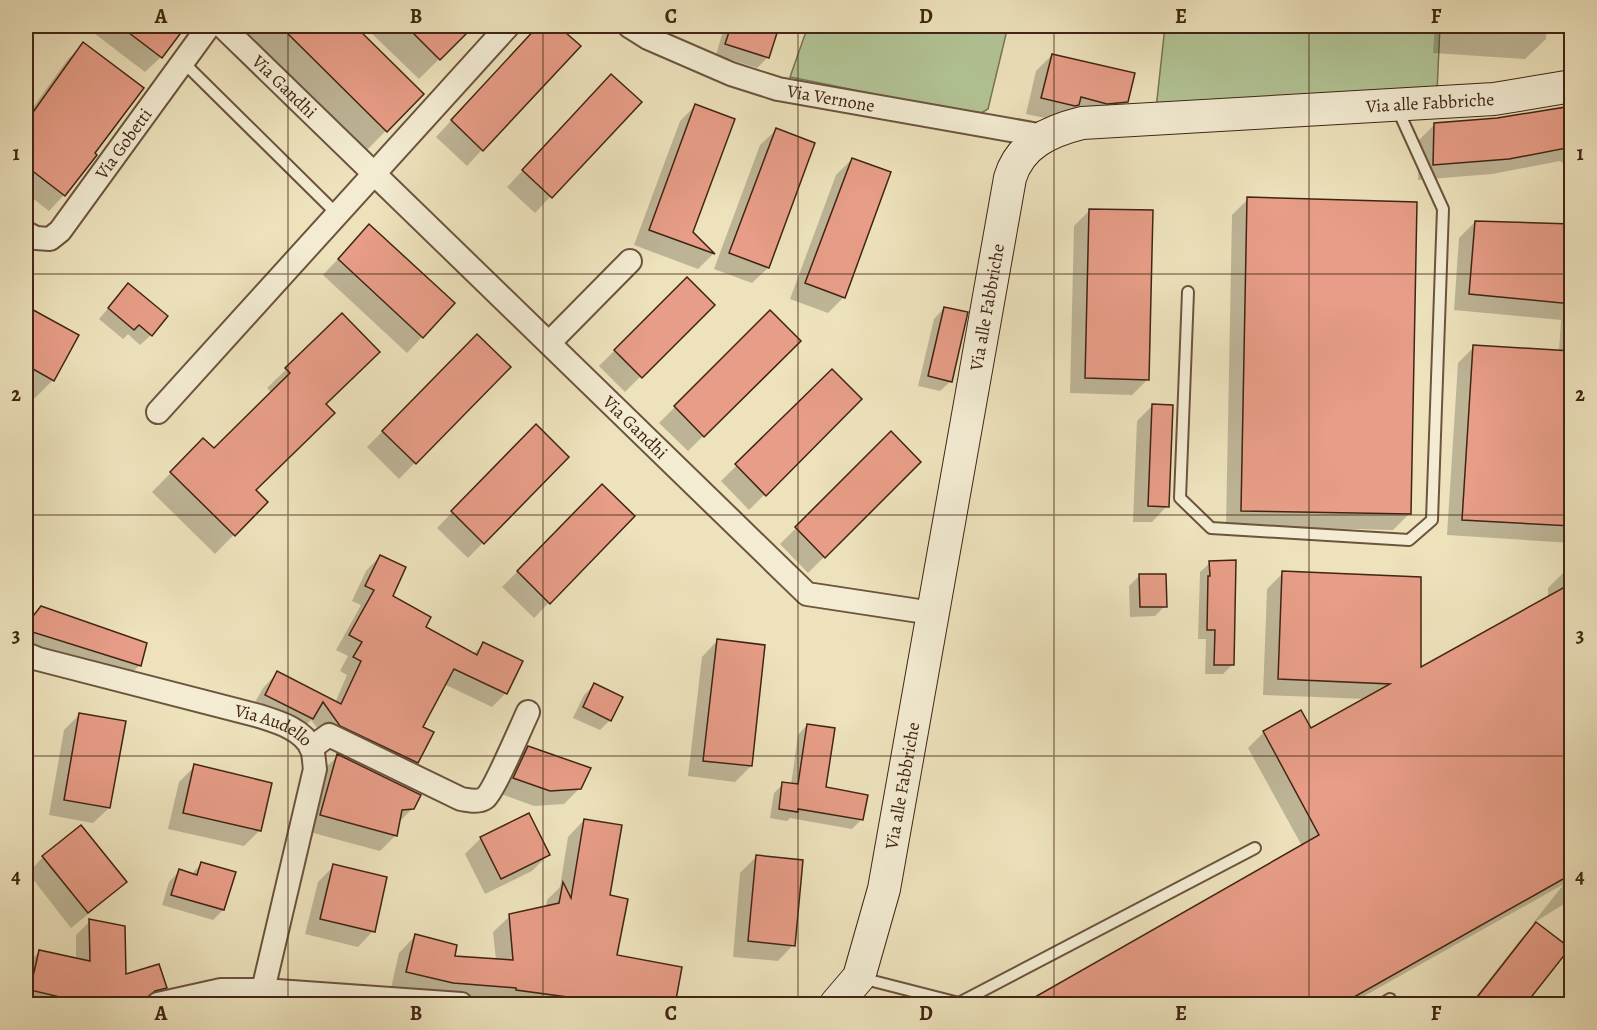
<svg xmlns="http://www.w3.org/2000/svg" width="1597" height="1030" viewBox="0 0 1597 1030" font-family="Alegreya,serif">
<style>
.green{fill:#b2c496;stroke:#7a7454;stroke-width:1.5}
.shadow{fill:#0003}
.building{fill:#e79d87;stroke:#412513;stroke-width:1.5}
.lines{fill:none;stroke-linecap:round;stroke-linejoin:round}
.lane-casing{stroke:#6c543d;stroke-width:14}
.street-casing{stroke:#6c543d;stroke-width:26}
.secondary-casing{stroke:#412513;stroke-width:34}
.lane{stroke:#f3ecd3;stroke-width:10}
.street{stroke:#f3ecd3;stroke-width:22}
.secondary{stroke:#f3ecd3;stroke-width:32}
.grid{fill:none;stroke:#412513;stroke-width:1.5;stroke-opacity:0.55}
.labels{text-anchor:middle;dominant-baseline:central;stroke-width:4.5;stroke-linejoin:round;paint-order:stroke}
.street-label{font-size:18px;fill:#412513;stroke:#f3ecd3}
.neatline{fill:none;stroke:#412513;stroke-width:2}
.grid-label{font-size:20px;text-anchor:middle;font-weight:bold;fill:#412513}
</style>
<rect width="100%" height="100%" fill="#ede2bc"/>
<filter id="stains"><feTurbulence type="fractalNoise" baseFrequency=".00333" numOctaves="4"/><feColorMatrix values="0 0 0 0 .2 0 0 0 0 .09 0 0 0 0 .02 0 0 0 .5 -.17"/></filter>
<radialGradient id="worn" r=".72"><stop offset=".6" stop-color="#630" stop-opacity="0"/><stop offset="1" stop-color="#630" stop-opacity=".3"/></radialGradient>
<g class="green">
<polygon points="808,26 1008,26 988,109 978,115 790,77"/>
<polygon points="1165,26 1440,26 1437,92 1156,109"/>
</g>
<g class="shadow">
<polygon points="88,26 185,26 161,57 145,72 86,27"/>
<polygon points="239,26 353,26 422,94 366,151"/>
<polygon points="364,26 472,26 419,79"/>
<polygon points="539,26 556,26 578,46 467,166 436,137"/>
<polygon points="729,26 748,26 775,34 768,57 757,68 716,55 723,31"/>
<polygon points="1435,26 1547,26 1546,39 1525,59 1433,53"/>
<polygon points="84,44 93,153 64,195 49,211 26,193 26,117 68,59"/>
<polygon points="1052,55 1127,102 1111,117 1059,121 1026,114 1036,71"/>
<polygon points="596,92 639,102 535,213 507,187"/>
<polygon points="695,106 691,232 713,254 698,269 634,245 680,121"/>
<polygon points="1572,107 1572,170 1560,161 1492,174 1418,180 1419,140 1435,124 1497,120"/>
<polygon points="776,130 813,144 768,268 752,283 714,269 760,145"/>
<polygon points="852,159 844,297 828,313 790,299 836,175"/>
<polygon points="1248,199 1409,514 1393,530 1226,526 1232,215"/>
<polygon points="1090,210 1148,379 1132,395 1070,393 1074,226"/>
<polygon points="1475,222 1572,226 1572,543 1447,535 1458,363 1474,347 1559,352 1561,320 1454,310 1459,238"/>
<polygon points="354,242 422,337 407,353 323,275"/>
<polygon points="687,279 713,305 625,392 599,366"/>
<polygon points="128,285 151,335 140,345 128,334 123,339 99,319"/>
<polygon points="26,308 77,336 53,380 32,401 26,397"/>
<polygon points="944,308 951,381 940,391 918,386 934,319"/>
<polygon points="770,312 799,341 688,451 659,423"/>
<polygon points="342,315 324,404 254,490 266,502 215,554 152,492 203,440 214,450 272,393 267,388"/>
<polygon points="477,336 509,367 399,479 367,447"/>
<polygon points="832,371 860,399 749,510 721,481"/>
<polygon points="1153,405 1167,506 1152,522 1133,522 1137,421"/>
<polygon points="891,434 919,462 808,573 780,544"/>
<polygon points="520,442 567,457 468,558 437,528"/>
<polygon points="602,486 633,516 534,618 502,587"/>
<polygon points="380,556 391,596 424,627 473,654 484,644 506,693 492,707 444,684 421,727 416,762 402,776 326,739 311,720 298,733 251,709 263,688 277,673 335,703 347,675 340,671 348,656 336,650 361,605 352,601 366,571"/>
<polygon points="1210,563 1233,664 1223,674 1205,674 1206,639 1198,639 1200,572"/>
<polygon points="1283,573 1420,669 1548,598 1548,588 1563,573 1572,574 1572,899 1535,922 1568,948 1523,1004 1470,1004 1521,939 1535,925 1533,923 1564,884 1350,1004 1024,1004 1302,846 1248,748 1264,732 1311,730 1366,699 1263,695 1267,589"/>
<polygon points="1139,576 1165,606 1155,616 1130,617 1129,586"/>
<polygon points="42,607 145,644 139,666 123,681 26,650 26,624"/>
<polygon points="717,641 751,766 735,782 688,776 702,657"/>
<polygon points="594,685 610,720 600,730 573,718 584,695"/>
<polygon points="26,693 31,694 26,728"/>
<polygon points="80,714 109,808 93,823 49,815 64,730"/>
<polygon points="807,725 825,788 862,819 852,829 790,818 787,821 770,818 774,793 783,784 791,785 798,735"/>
<polygon points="528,747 580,788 564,804 534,806 498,793 512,763"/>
<polygon points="338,756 413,808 398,823 396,835 380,851 306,831 322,771"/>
<polygon points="195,766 260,830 244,846 168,829 179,782"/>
<polygon points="584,820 608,897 615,956 673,1004 500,1004 436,999 391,988 399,953 415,936 453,957 496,960 493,932 510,916 546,907 547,900 560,887 568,837"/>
<polygon points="481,838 548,855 532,871 485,894 465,854"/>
<polygon points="43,857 125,882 109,897 71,928 28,873"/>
<polygon points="756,857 793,945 778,961 733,957 740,873"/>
<polygon points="201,864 223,910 213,920 162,905 169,882 179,871 191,875"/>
<polygon points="334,866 373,931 358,947 305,934 318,882"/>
<polygon points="90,921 124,976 165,988 151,1002 139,1004 26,1004 26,965 40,951 76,960 76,935"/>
</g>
<g class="building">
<polygon points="120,26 186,26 162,58"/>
<polygon points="280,26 355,26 424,94 387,132"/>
<polygon points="406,26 474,26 440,60"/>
<polygon points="538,26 558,26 581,46 483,151 451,120"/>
<polygon points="731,26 753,26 777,33 769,58 725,44"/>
<polygon points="83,42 144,88 95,153 97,155 65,196 26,166 26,122"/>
<polygon points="1052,54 1135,73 1128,102 1107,104 1081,97 1079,105 1075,106 1041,98"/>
<polygon points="611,74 642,102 552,198 522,170"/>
<polygon points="695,104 735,119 693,232 715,254 649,230"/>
<polygon points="1572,106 1572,147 1509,159 1433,165 1434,123 1497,118"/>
<polygon points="776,128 815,143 769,268 729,253"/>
<polygon points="852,158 891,172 845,298 805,283"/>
<polygon points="1247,197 1417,202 1411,514 1241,511"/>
<polygon points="1089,209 1153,210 1149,380 1085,378"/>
<polygon points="1475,221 1572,224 1572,304 1469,294"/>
<polygon points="369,224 455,303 423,338 338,259"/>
<polygon points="687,277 715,305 642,378 614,350"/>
<polygon points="128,283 168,316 152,336 139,325 134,330 108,308"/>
<polygon points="26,306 79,335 54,381 26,365"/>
<polygon points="944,307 968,312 952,382 928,376"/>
<polygon points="770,310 801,341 704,437 674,406"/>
<polygon points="342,313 380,352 326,404 335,413 256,490 268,502 235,536 170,472 203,438 214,448 290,373 285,368"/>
<polygon points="477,334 511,367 416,464 382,431"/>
<polygon points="1473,345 1572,351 1572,526 1462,520"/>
<polygon points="832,369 862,399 766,496 735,464"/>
<polygon points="1152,404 1173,405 1169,507 1148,506"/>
<polygon points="536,424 569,457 484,544 451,511"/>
<polygon points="891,431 921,462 825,558 795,527"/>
<polygon points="602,484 635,516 550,604 517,571"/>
<polygon points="380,555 406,567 393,596 431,617 426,627 477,655 483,642 523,661 507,694 454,669 423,727 434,732 418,763 340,726 323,702 313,719 265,695 277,671 341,704 361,661 353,657 362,642 349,635 374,590 365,586"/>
<polygon points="1236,560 1234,665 1214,665 1215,630 1207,630 1208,576 1210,576 1209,561"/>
<polygon points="1282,571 1421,577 1421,667 1572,583 1572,874 1340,1005 1021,1005 1319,835 1263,731 1301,710 1311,728 1390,684 1278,679"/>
<polygon points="1139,574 1166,574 1167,607 1140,607"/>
<polygon points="41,606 147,643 141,666 26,630 26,625"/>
<polygon points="717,639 765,645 752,766 703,761"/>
<polygon points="594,683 623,697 611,721 583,707"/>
<polygon points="79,713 126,721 110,808 64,800"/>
<polygon points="807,724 835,728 826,787 868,795 863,820 798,809 798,812 779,809 782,782 798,784"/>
<polygon points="528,746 591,768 581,789 550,791 513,778"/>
<polygon points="337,754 421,795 414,809 402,810 397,836 320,815"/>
<polygon points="194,764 272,783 261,831 183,813"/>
<polygon points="529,813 550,855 501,879 480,837"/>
<polygon points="584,819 622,825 610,895 628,899 617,955 682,967 675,1005 627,1005 516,990 516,988 453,983 406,972 415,934 457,945 455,956 513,960 509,914 559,903 563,882 571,898"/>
<polygon points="81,825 127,882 88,913 42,856"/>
<polygon points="756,855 803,860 795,946 748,941"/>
<polygon points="201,862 236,872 224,910 171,895 179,869 197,875"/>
<polygon points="333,864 387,877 375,932 320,919"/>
<polygon points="89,919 125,926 126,974 159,964 167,988 155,991 147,998 115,1005 94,1005 30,990 39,950 90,961"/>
<polygon points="1536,922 1570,948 1525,1005 1471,1005"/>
</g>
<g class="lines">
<g class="lane-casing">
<g id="lane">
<polyline points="183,62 337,214"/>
<polyline points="1188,292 1180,498 1211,528 1409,540 1432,520 1443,209 1397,108"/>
<polyline points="861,978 959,1003 1255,848"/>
<polyline points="1382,1004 1390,999"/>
</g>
</g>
<g class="street-casing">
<g id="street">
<path id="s1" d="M222,26l585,568 125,19"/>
<path id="s2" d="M629,26l19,12 83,36 47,15 266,47"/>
<path id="s3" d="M26,233l10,5 14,1 10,-8 149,-205"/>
<polyline points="549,343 630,261"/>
<polyline points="158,412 508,26"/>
<path id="s4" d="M26,654l12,5 221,57c19,6 44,13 53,33 2,6 2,14 3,20l-52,221"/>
<path d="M311,748l18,-13 132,64c7,1 17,4 24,-1 9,-7 36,-71 43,-86"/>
<polyline points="158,1004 221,990 263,990 461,1004"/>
</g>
</g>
<g class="secondary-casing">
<g id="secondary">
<path id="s5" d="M836,1004l23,-27 25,-88 126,-711c10,-34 40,-47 72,-55l412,-24 78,-13"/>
</g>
</g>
<use href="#lane" class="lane"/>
<use href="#street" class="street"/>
<use href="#secondary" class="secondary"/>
</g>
<path class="grid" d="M288,26v978M543,26v978M798,26v978M1054,26v978M1309,26v978M26,274h1546M26,515h1546M26,756h1546"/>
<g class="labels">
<g class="street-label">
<text stroke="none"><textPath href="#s1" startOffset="87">Via Gandhi</textPath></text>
<text stroke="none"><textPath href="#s2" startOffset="216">Via Vernone</textPath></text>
<text stroke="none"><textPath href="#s5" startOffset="1293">Via alle Fabbriche</textPath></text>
<text stroke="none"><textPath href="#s3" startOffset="146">Via Gobetti</textPath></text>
<text stroke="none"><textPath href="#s5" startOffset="718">Via alle Fabbriche</textPath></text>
<text stroke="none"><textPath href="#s1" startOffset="576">Via Gandhi</textPath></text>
<text stroke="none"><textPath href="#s4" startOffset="258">Via Audello</textPath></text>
<text stroke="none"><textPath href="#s5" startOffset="232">Via alle Fabbriche</textPath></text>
</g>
</g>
<rect width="1597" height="1030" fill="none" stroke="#ede2bc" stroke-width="66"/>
<rect x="33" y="33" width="1531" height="964" class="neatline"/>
<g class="grid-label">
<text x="161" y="23">A</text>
<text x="416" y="23">B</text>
<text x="671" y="23">C</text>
<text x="926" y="23">D</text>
<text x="1181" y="23">E</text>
<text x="1436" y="23">F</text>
<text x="16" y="160">1</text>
<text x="1580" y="160">1</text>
<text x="16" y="401">2</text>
<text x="1580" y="401">2</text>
<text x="16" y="642">3</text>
<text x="1580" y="642">3</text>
<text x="16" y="883">4</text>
<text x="1580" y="883">4</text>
<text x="161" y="1020">A</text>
<text x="416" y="1020">B</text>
<text x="671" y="1020">C</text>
<text x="926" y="1020">D</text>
<text x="1181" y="1020">E</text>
<text x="1436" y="1020">F</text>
</g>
<rect width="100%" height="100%" filter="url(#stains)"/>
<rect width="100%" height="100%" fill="url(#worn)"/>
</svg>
